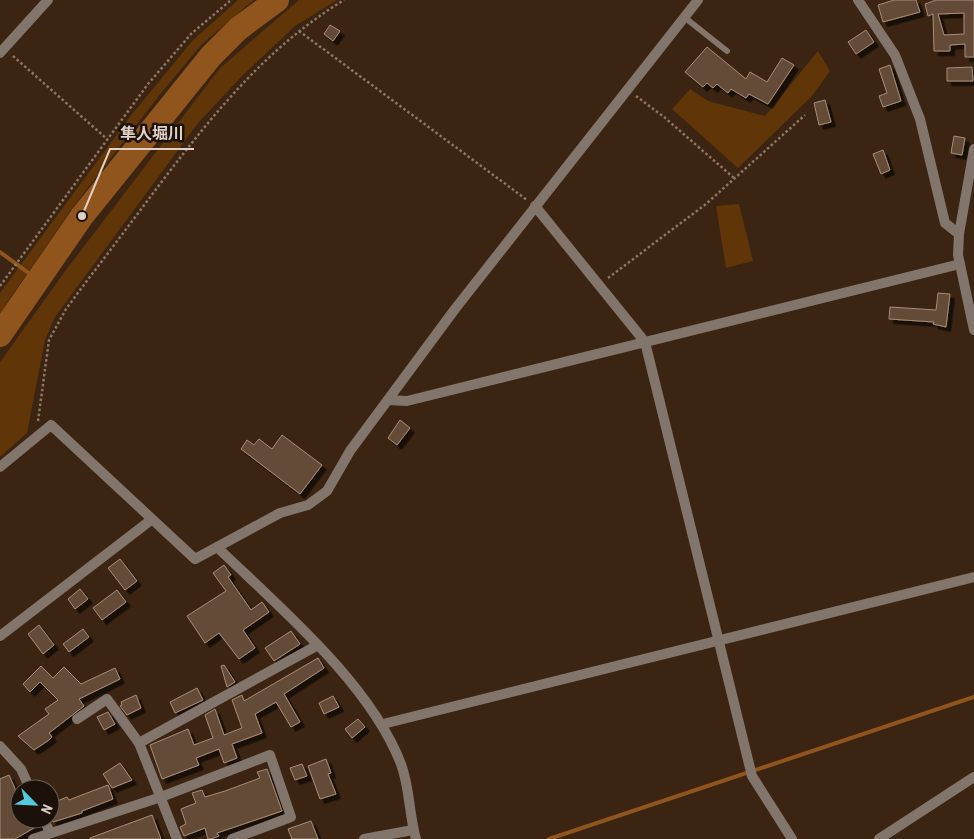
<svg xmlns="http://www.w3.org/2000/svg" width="974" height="839" viewBox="0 0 974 839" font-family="'Roboto Condensed','Noto Sans JP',sans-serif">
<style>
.green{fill:#603508}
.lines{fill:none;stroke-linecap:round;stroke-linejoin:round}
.stream{stroke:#90551c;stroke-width:4}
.river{stroke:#90551c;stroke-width:24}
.building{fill:#644b37;stroke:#a88d77;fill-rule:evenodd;filter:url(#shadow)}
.path{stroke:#8b7869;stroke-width:2.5;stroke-dasharray:2.5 2.5;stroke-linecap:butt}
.service{stroke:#81756c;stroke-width:6}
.minor{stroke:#81756c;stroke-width:10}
.tertiary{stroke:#81756c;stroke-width:10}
.leader{fill:none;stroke:#dfd0c5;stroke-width:2}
.callout-dot{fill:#dfd0c5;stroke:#1b1109;stroke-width:2}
.callout-label{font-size:16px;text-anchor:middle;font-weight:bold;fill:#dfd0c5;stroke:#1b1109;stroke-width:5;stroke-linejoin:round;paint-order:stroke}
</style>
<defs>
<filter id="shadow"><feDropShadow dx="4.5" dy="4.5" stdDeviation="0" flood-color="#0009"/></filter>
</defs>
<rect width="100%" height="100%" fill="#3b2512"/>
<g class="green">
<polygon points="238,0 254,0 202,44 161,93 73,207 6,304 0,316 0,293 129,118 193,40"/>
<polygon points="299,0 337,0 295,26 241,77 198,123 55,317 45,340 27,433 0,457 0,362 66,270 220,68"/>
<polygon points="818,51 830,71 812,96 738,168 672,109 690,89 708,101 765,116"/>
<polygon points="739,204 753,261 726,268 716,206"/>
</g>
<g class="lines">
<g class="stream">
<polyline points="0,252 38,280"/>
<polyline points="549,839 974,697"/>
</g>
<polyline class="river" points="0,335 82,216 211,56 238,29 277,0"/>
</g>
<g class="building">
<polygon points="894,0 916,0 920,12 883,22 878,5"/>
<path d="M936,0h38v57h-9v-13l-15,1v6h-16l-1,-37 -5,2 -3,-12zM964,13v21l-20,1 -6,-21z"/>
<polygon points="330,25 340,31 333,41 324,34"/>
<polygon points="866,30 874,42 856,54 848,42"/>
<polygon points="707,47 746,79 750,72 767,82 782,58 794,65 768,104 749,94 746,98 731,89 728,93 717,84 713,88 707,83 703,87 685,72"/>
<polygon points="890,65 901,101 883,107 879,96 887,93 879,69"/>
<polygon points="972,67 973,81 947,81 947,68"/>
<polygon points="825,100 831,122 819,125 814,103"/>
<polygon points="954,136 965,138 962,155 951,153"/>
<polygon points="883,150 890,170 881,174 873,154"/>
<polygon points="938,293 950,294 946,327 933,324 934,322 889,319 890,307 936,310"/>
<polygon points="400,420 410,428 397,445 388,438"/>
<polygon points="282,435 322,465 300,494 241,449 247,440 254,445 259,439 272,449"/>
<polygon points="120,559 137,581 125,590 108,568"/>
<polygon points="224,565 231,575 228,577 251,610 262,602 269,612 243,630 255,648 239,659 219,633 205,643 187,616 226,591 213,573"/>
<polygon points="80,589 88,599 75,609 68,599"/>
<polygon points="117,590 126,602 102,620 93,608"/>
<polygon points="39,625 54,645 43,654 28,634"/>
<polygon points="83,629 89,637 69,652 63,644"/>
<polygon points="291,631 300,644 274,661 265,648"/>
<polygon points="318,658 324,668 284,694 300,722 291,727 276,702 255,714 262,733 232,744 237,758 224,763 219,749 196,758 199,765 162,779 150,745 188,729 194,745 213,738 205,715 215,709 224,735 242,728 232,700 242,695 244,701"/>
<polygon points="224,665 235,682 227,687 221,666"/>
<polygon points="41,666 53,678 64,667 81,684 115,668 120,679 79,699 84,706 49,733 52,737 49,740 34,750 18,736 49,714 45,709 58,700 40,682 30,692 23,684"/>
<polygon points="197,688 203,700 175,713 170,702"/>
<polygon points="136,695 141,708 127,715 120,706 122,705 121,702"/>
<polygon points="333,696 339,707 324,714 319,703"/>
<polygon points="108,712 115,724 104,730 97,717"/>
<polygon points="358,719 365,727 352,738 345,729"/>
<polygon points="326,759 331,773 328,774 336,794 320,799 308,766"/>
<polygon points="120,763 132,780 112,788 103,774"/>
<polygon points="302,764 307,776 295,780 290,768"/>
<polygon points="267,769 282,811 217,833 219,836 211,839 208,839 205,828 184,836 180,827 186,824 181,809 196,803 192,793 202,790 205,797 225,791 260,778 257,772"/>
<polygon points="9,775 20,800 20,819 37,819 39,825 15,839 0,839 0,779"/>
<polygon points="108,785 113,799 82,811 82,813 53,822 50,816 50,804 67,797 69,800"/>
<polygon points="152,815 161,839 90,839 90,838"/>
<polygon points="311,821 318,839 292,839 288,829"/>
</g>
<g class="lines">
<g class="path">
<polyline points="299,31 527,200"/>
<polyline points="13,56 107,139"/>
<polyline points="636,96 664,117 734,178"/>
<polyline points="608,278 706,204 805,115"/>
<polyline points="0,286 148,84 191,34 231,0"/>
<path d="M38,421l11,-81 17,-31c31,-42 63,-83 94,-125 54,-71 107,-137 184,-184"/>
</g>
<polyline class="service" points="684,17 727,51"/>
<g class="minor">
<polyline points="858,0 895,55 920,119 945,223 959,234"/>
<polyline points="0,53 48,0"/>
<polyline points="535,206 645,342 752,776 792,839"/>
<polyline points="388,400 407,401 960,264"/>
<polyline points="0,467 51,425 195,559 280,513 308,505 327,491 350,451 455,309 698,0"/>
<path d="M217,547c62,60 153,136 184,217 9,24 8,51 15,75"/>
<polyline points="0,636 151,520"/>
<polyline points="77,719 107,699 139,743"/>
<polyline points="383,724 974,577"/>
<polyline points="0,746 21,769 30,789"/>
<polyline points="44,819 50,833"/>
<polyline points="33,839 161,797 270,755 291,817 232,839"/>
<polyline points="177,839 139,743 318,645"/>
<polyline points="364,839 413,830"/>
<polyline points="879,839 974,777"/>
</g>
<polyline class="tertiary" points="974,149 959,234 958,255 974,330"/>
</g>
<path class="leader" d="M82 216L110 149H194"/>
<circle class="callout-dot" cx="82" cy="216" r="5"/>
<g class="callout-label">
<text x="152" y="139">隼人堀川</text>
</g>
<g transform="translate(35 804) rotate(114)"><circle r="24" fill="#1b1109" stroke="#695d54"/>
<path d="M0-4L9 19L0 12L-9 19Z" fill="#54cadd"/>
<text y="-8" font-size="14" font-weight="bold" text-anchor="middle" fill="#dfd0c5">N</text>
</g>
</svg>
